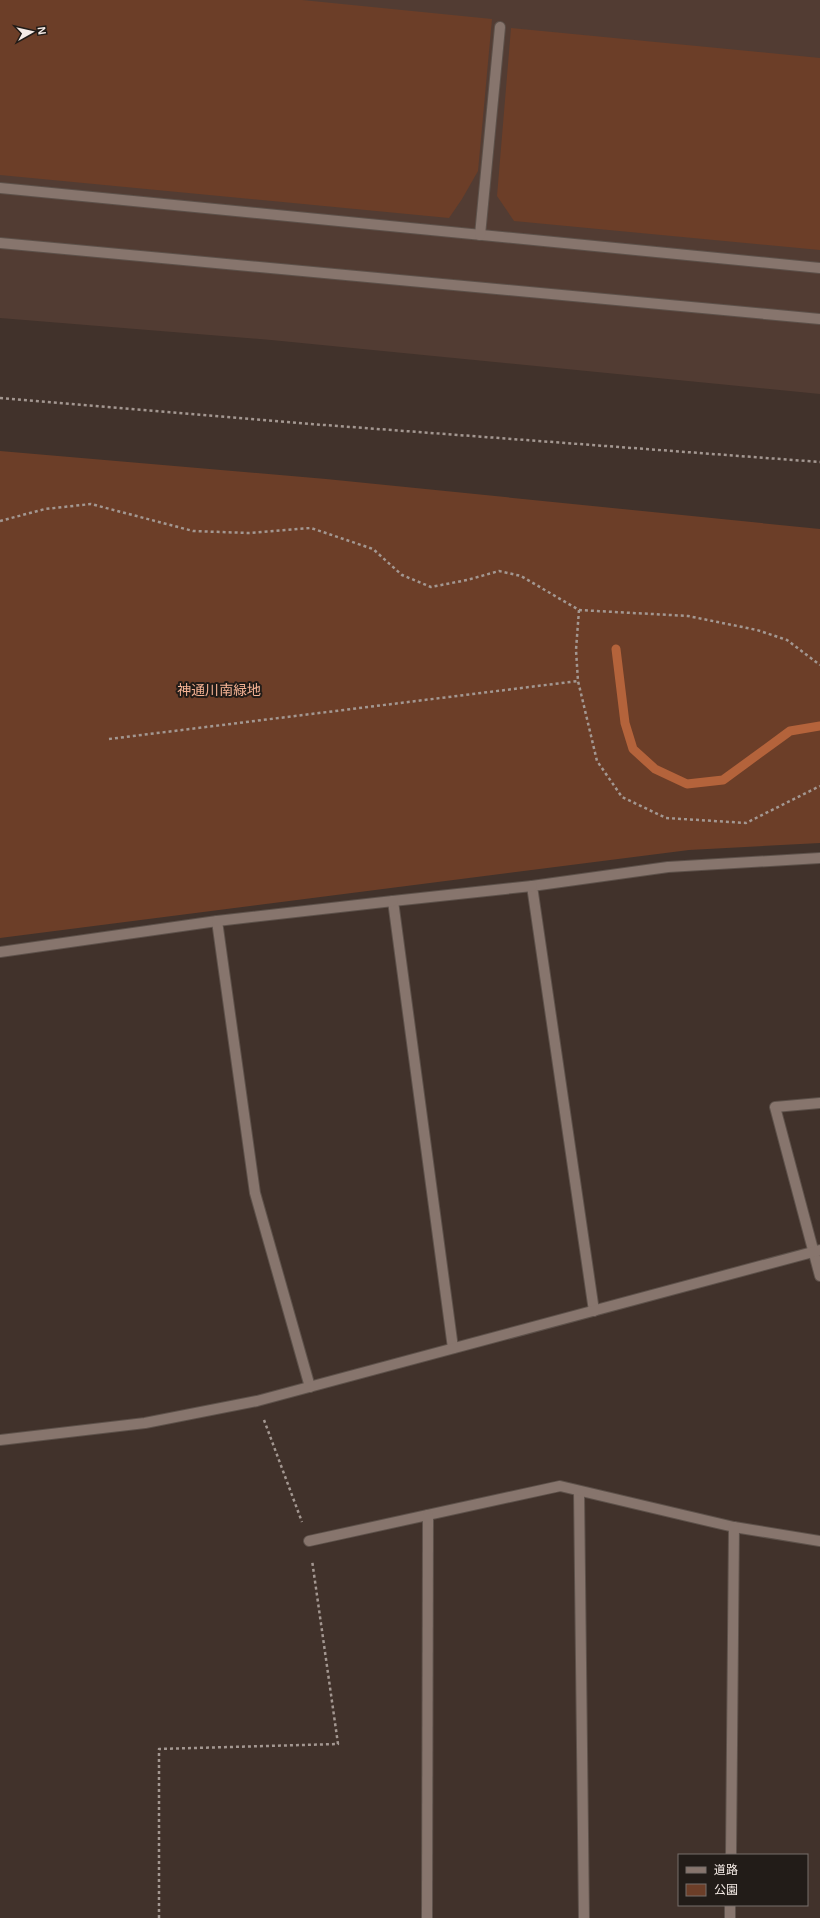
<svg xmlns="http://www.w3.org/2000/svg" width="820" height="1918" viewBox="0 0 820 1918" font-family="Arial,'Noto Sans JP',sans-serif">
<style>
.built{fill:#523c33}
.green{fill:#6c3e28}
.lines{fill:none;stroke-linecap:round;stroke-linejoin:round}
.stream{stroke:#b4633b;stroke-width:9}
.service-casing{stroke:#5d514a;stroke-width:12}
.minor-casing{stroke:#5d514a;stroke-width:12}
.tertiary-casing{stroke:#5d514a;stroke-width:12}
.path{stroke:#a39791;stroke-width:2.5;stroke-dasharray:3 3;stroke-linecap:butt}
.service{stroke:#87756d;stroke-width:10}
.minor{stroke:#87756d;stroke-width:10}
.tertiary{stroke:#87756d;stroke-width:10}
.labels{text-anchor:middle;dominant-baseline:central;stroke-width:4;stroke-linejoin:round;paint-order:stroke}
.park-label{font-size:14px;fill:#f5b394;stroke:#221c18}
</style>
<rect width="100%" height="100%" fill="#41322b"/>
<polygon class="built" points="0,0 820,0 820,394 271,340 0,318"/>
<g class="green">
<polygon points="0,0 302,0 492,19 478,171 462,199 449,218 0,175"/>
<polygon points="511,28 820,58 820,250 514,221 497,196"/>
<polygon points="0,451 326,479 820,529 820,843 689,850 0,938"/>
</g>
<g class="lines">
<polyline class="stream" points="616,649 625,723 633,749 655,769 687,784 723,780 790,731 820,726"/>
<g class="service-casing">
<g id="service">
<polyline points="0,188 820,268"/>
<polyline points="480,235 500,27"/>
<polyline points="0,243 820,319"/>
</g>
</g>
<g class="minor-casing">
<g id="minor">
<polyline points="0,952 217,921"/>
<polyline points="820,1103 775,1107 820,1276"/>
<polyline points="594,1311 532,886 668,867 820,858"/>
<polyline points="453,1348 393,901 532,886"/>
<polyline points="310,1387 255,1193 217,921 393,901"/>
<polyline points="579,1491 584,1918"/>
<polyline points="309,1541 560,1486 734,1527 820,1541"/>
<polyline points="731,1855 734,1527"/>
<polyline points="427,1918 428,1515"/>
<polyline points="730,1918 730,1905"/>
</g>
</g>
<g class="tertiary-casing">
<polyline id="tertiary" points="0,1440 145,1423 257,1401 820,1250"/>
</g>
<g class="path">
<polyline points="0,398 311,424 820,462"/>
<polyline points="0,521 45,509 91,504 193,531 249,533 311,528 373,549 402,575 431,587 467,580 499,571 521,576 579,610 688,616 757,630 787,640 820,665"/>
<polyline points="579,610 576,650 578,681 597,761 622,797 666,818 746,823 820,786"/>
<polyline points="109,739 578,681"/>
<polyline points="264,1420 302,1522"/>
<polyline points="159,1918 159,1749 338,1744 312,1560"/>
</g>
<use href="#service" class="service"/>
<use href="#minor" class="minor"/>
<use href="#tertiary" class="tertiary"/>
</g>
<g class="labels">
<g class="park-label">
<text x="219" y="690">神通川南緑地</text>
</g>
</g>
<rect x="678" y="1854" width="130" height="52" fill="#221c18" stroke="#776f6b"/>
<rect x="686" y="1867" width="20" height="6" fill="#87756d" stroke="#776f6b"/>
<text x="714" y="1874" font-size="12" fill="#f6ece7">道路</text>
<rect x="686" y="1884" width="20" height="12" fill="#6c3e28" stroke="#776f6b"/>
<text x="714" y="1894" font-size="12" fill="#f6ece7">公園</text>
<g transform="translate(32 32) rotate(82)" stroke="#221c18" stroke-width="3" paint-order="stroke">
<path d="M0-3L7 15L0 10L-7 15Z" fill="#f6ece7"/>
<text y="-6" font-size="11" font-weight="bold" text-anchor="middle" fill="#f6ece7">N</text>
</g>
</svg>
